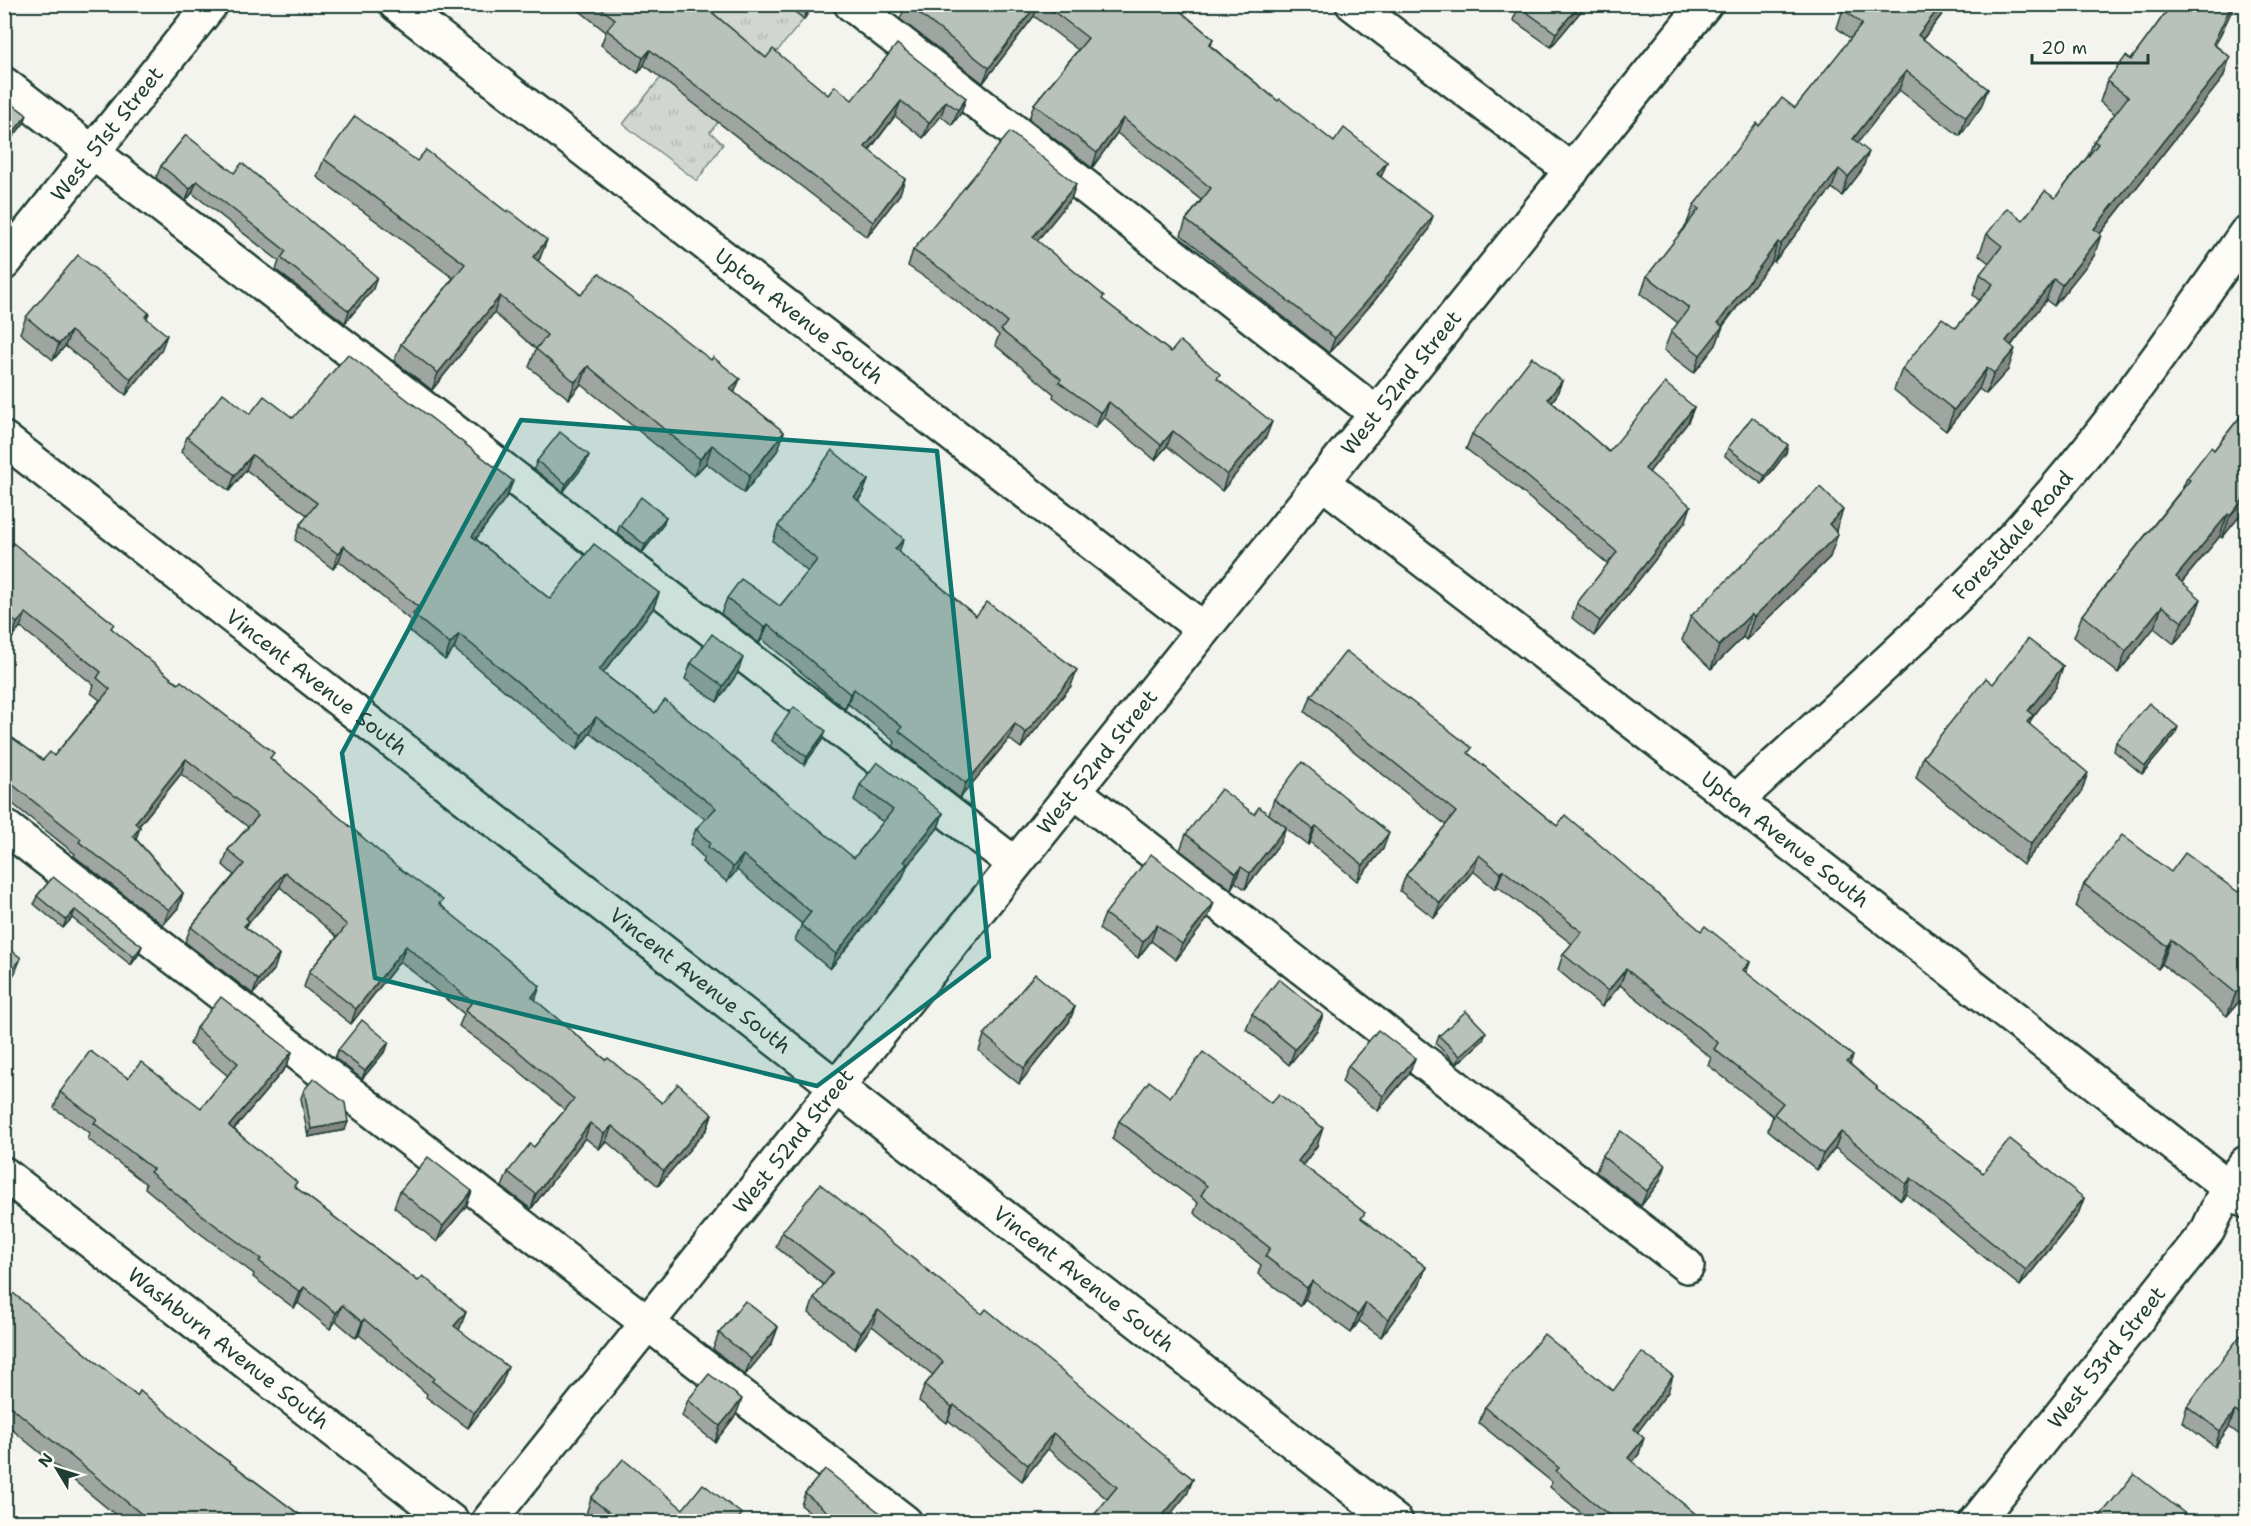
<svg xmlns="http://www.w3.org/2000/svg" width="2251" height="1526" viewBox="0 0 2251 1526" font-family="'Shantell Sans',sans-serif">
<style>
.grass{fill:url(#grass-tufts);stroke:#788a82;stroke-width:1.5}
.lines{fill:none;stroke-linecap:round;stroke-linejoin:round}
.minor-casing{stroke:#1f3d34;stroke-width:38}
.minor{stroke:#fdfcf7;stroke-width:33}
.wall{fill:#9fa6a1;stroke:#1f3d34;stroke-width:1.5}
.shaded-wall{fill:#828783;stroke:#1f3d34;stroke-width:1.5}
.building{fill:#b9c1bb;stroke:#1f3d34;stroke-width:1.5}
.marked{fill:#0f766e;fill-opacity:0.2;stroke:#0f766e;stroke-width:4.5;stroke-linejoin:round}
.labels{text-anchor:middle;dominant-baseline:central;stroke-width:4.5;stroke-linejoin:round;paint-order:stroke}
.street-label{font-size:21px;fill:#1f3d34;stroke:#fdfcf7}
</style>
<defs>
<pattern id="grass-tufts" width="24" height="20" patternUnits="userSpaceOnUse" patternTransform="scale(1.5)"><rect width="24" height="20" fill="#d1d6d1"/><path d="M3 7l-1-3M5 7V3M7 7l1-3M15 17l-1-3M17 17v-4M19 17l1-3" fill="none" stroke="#b3b9b4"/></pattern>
</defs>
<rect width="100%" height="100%" fill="#f4f4ef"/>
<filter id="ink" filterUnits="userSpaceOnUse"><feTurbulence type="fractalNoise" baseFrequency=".0167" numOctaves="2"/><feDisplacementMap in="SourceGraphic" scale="12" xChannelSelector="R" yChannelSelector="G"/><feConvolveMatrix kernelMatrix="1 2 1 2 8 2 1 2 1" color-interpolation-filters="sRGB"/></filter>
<g filter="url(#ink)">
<polygon class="grass" points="720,5 785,5 804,19 710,132 723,144 697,181 623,124"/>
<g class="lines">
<g class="minor-casing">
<g id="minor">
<path id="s1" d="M396,4l807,625"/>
<polyline points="851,4 1377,414"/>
<polyline points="1353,4 1572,171"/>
<polyline points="4,84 1015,864"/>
<path id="s2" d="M4,263l207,-259"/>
<path id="s3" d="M4,439l1392,1083"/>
<path id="s4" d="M1322,482l414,319 510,400"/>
<polyline points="1074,791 1687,1266"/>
<path id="s5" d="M1736,801c74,-69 151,-136 223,-207 110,-108 200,-235 287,-361"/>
<polyline points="4,826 905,1522"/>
<path id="s6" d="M4,1174l448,348"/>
<path id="s7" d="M488,1522l1217,-1518"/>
<path id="s8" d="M1976,1522l232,-292 20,-44 18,-23"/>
</g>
</g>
<use href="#minor" class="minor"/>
</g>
<g class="wall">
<polygon points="105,4 118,4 113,11"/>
<polygon points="571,4 702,4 766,58 828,95 852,100 966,98 961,113 952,125 941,116 923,138 895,116 869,151 900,194 867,237 644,65 638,73 601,45 606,32"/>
<polygon points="785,4 815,4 804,19"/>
<polygon points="906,4 1172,4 1213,39 1211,46 1278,101 1334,142 1387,162 1381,177 1428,231 1375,300 1329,353 1181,235 1186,220 1201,200 1117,133 1092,168 1029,119 1034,104 1078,50 1034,16 983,83 900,19"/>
<polygon points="1520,4 1587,4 1551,47 1513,20"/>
<polygon points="1847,4 1950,4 1923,39 1981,107 1960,136 1899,90 1857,143 1862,170 1842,196 1832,188 1774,262 1772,261 1723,326 1716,345 1694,373 1664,350 1671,332 1678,323 1641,294 1647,276 1688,224 1687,223 1694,205 1759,126 1795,108 1851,39 1837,28 1843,9"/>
<polygon points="2172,4 2235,4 2215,45 2230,57 2223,78 2100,234 2094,256 2054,306 2046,300 2011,346 2008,370 1986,394 1979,389 1946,431 1894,390 1902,369 1956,328 1979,300 1973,295 1980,274 1989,263 1979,255 1987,234 2023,220 2055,198 2088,156 2094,141 2115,114 2100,102 2107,81 2131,60"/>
<polygon points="4,98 24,123 8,143 4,141"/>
<polygon points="186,135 373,289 345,323 276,270 279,261 192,193 186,201 156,178 161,166"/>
<polygon points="324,159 540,258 538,261 581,295 735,393 784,432 778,450 744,493 706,463 694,476 581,384 569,399 529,367 536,349 494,313 432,390 394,361 401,344 453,278 317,177"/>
<polygon points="1076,184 1071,199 1037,241 1103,300 1171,352 1218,379 1266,437 1222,491 1167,446 1155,460 1104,417 1095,428 1053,397 1054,394 995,345 999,335 938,286 908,266 913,250"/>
<polygon points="149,313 147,318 161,351 126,395 65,346 53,360 20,333 26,317"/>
<polygon points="1562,381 1556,396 1552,402 1609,452 1694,407 1688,422 1649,472 1686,521 1594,636 1572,618 1577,603 1608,564 1504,477 1466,449 1472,434"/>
<polygon points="2247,408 2247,507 2222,538 2220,536 2182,582 2193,621 2174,644 2154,628 2118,673 2074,637 2082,615 2182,489 2187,478 2214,450"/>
<polygon points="250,414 293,418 513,481 507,496 476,539 550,599 659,593 653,609 603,673 655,713 854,858 883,822 854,801 860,785 943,813 938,828 907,866 902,879 830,969 795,940 802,924 737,870 727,882 702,862 704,858 690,844 696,829 705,819 590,733 577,750 454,649 445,660 407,629 410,620 339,561 333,569 295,540 300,525 307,515 246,470 229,491 181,452 187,437"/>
<polygon points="1728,448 1786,453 1762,484 1725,456"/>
<polygon points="537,461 586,463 563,492 534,469"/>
<polygon points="868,480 862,495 858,501 899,552 976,616 1071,686 1021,748 1009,739 960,798 893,746 895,742 848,704 845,709 762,639 759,643 721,614 727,598 780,606 808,572 773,541 778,526"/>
<polygon points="666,517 663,525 642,553 617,533 620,525"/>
<polygon points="1836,531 1830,557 1746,640 1743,637 1711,669 1682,640 1691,616"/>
<polygon points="4,543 112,629 178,684 271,759 441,905 535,1000 606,1060 662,1103 712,1114 707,1129 658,1186 606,1141 599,1149 585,1138 531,1209 502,1187 508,1172 534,1147 565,1110 513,1066 459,1026 464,1014 400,961 351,1024 304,987 309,972 337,937 280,887 247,925 246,928 274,970 253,994 185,942 191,927 234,875 223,865 228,850 248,827 181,774 139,826 140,827 136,839 183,893 178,908 163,925 74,856 75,854 4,797 4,732 43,760 54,756 100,700 91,693 94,685 20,627 12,638 4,632"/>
<polygon points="691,663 737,674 717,702 685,679"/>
<polygon points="2063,666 2056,687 2032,718 2029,725 2081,793 2023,865 1916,778 1923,757 1993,684"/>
<polygon points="1311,696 1470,755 1557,826 1701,931 1750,962 1746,973 1853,1056 1850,1064 1877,1087 1877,1090 1983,1173 2084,1198 2078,1214 2020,1286 1906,1194 1901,1200 1835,1148 1817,1170 1768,1130 1773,1116 1708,1065 1711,1058 1620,985 1602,1007 1558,970 1563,954 1572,944 1497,886 1495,889 1473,871 1434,918 1400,891 1406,875 1446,825 1305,712"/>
<polygon points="775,733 823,739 804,765 772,741"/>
<polygon points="2175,735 2142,774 2114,751 2116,742"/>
<polygon points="1274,799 1383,849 1357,881 1310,842 1308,845 1285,828 1280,843 1245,889 1235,882 1231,889 1180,850 1186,834 1254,814 1269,814"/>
<polygon points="2171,872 2238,892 2247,882 2247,992 2227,1016 2162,964 2158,969 2076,907 2084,884"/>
<polygon points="53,877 139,954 131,965 72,918 63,928 34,904 37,896"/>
<polygon points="1105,914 1208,918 1176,960 1151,941 1138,958 1099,929"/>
<polygon points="1075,1007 1069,1022 1019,1084 979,1051 984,1035"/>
<polygon points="1252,1014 1323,1015 1317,1030 1289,1065 1246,1029"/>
<polygon points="196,1028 292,1052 286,1067 234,1129 295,1187 418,1281 466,1312 458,1330 502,1383 468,1428 426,1397 427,1394 359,1335 356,1338 336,1321 330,1329 298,1303 294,1308 253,1277 254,1274 197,1231 145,1188 146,1184 88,1139 90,1133 54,1108 60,1092 128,1078 201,1108 228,1076 190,1044"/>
<polygon points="1439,1036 1483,1040 1457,1064 1436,1044"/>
<polygon points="338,1050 386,1050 362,1079 335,1058"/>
<polygon points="1415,1058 1409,1074 1378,1111 1342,1082 1348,1066"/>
<polygon points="304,1090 345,1130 308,1137 301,1098"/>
<polygon points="1170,1097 1317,1146 1303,1165 1363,1220 1426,1267 1419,1286 1381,1337 1359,1321 1351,1333 1305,1299 1300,1306 1258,1274 1261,1265 1194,1213 1198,1203 1112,1139 1119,1121"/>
<polygon points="1602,1156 1660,1181 1641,1206 1596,1172"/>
<polygon points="400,1191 472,1191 466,1206 437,1242 394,1207"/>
<polygon points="782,1232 982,1314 1193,1479 1187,1494 1107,1499 1048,1449 1022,1481 948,1420 947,1423 919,1401 925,1385 933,1375 872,1326 855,1349 809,1313 814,1298 824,1285 776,1247"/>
<polygon points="4,1301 200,1440 308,1521 123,1521 4,1423"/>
<polygon points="778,1327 772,1343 745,1375 713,1349 719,1333"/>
<polygon points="2247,1335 2247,1434 2244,1438 2229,1427 2215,1447 2182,1422 2187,1406"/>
<polygon points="1613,1391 1668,1392 1637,1432 1639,1454 1632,1462 1704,1521 1591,1521 1550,1487 1552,1482 1479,1423 1485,1407"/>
<polygon points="688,1400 736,1415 715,1442 682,1416"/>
<polygon points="805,1493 890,1521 821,1521 801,1505"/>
<polygon points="591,1498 683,1509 739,1521 595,1521 586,1514"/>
</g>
<g class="shaded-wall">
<polygon points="810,4 815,4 804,19 809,6"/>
<polygon points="1037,4 1039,4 1034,16 983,83 989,68"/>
<polygon points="1580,4 1587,4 1551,47 1556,33"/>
<polygon points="1942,4 1950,4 1911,54 1918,35"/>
<polygon points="2232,4 2235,4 2206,65 2213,44"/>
<polygon points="650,50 644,65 638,73 643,58"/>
<polygon points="2230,57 2223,78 2087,250 2094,229"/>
<polygon points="1906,71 1899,90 1846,158 1853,139"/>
<polygon points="1988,89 1981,107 1960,136 1966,117"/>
<polygon points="966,98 961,113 952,125 958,110"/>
<polygon points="901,101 895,116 859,163 865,147"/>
<polygon points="946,101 941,116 923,138 929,123"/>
<polygon points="27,115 24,123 8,143 11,135"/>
<polygon points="1123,118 1117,133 1092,168 1097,153"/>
<polygon points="1869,152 1862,170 1842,196 1848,177"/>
<polygon points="1387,162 1381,177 1377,174"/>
<polygon points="1839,169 1832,188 1774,262 1781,244"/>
<polygon points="905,179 900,194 867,237 873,222"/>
<polygon points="197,181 192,193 186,201 190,189"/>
<polygon points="1076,184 1071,199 1027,253 1033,237"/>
<polygon points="1433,216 1428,231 1375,300 1329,353 1335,338"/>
<polygon points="2101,235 2094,256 2054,306 2062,285"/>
<polygon points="547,240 540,258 526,275 533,257"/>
<polygon points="1778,242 1772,261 1720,329 1723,326 1716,345 1694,373 1700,355 1718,323"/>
<polygon points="377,277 373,289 345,323 349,311"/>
<polygon points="2054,279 2046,300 1998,362 2006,341"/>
<polygon points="500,296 494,313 432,390 438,373"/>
<polygon points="71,331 65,346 53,360 59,344"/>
<polygon points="167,335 161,351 126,395 131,379"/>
<polygon points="2015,349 2008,370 1986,394 1994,373"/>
<polygon points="588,366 581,384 569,399 575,382"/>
<polygon points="1987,368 1979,389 1946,431 1954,410"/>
<polygon points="740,379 733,396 730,389"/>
<polygon points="1562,381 1556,396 1542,414 1548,399"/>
<polygon points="1109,402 1104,417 1095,428 1101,413"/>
<polygon points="1694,407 1688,422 1640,484 1645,469"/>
<polygon points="1272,422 1266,437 1222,491 1227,475"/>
<polygon points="1173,431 1167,446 1155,460 1161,445"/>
<polygon points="784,432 778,450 744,493 750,475"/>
<polygon points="712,445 706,463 694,476 700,459"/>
<polygon points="1788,445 1786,453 1762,484 1765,476"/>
<polygon points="252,455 246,470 229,491 235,475"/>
<polygon points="589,455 586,463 563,492 566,484"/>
<polygon points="868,480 862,495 848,513 854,497"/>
<polygon points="513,481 507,496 467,551 472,536"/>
<polygon points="2247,495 2247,507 2222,538 2230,516"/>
<polygon points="1691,506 1686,521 1594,636 1600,621"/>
<polygon points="1843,510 1835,533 1829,524"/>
<polygon points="2228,514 2220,536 2168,599 2176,577"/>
<polygon points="666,517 663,525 642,553 645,545"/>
<polygon points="1838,534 1830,557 1746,640 1754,617"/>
<polygon points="904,539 898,554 895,549"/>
<polygon points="344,546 339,561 333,569 338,554"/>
<polygon points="659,593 653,609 594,685 599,670"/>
<polygon points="2201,599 2193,621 2174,644 2182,622"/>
<polygon points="2162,606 2154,628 2118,673 2126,651"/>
<polygon points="26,613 20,627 12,638 17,623"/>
<polygon points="1751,614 1743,637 1711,669 1719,646"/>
<polygon points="768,624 762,639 759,643 765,628"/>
<polygon points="459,634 454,649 445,660 450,644"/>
<polygon points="743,658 737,674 717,702 723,686"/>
<polygon points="2063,666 2056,687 2032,718 2025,735 2028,711"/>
<polygon points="1077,670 1071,686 1021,748 1026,733"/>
<polygon points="854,689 848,704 845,709 850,694"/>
<polygon points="596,717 590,733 577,750 582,735"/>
<polygon points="1015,724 1009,739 960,798 966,783"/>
<polygon points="2178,727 2175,735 2142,774 2145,766"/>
<polygon points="826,731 823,739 804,765 807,757"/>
<polygon points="186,759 181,774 129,838 135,823"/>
<polygon points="2088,773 2081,793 2023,865 2031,844"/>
<polygon points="943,813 938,828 907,866 902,879 830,969 836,954 904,861"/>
<polygon points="1316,826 1310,842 1308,845 1313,829"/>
<polygon points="140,827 135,842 133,836"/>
<polygon points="1286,827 1280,843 1245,889 1250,873"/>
<polygon points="1389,833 1383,849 1357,881 1363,865"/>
<polygon points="743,855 737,870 727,882 733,867"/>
<polygon points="1479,855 1473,871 1434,918 1440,903"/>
<polygon points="1241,867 1235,882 1231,889 1236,873"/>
<polygon points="1503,870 1497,886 1495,889 1501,873"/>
<polygon points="285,872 280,887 247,925 243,936 246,918"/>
<polygon points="183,893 178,908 163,925 169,910"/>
<polygon points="1214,903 1208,918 1176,960 1182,944"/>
<polygon points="75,910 72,918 63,928 66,920"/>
<polygon points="1157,925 1151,941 1138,958 1143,942"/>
<polygon points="2171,940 2162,964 2158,969 2167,946"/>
<polygon points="142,946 139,954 131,965 134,957"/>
<polygon points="406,946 400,961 351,1024 356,1009"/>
<polygon points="279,955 274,970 253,994 258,980"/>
<polygon points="21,958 15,973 4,988 4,980"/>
<polygon points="1750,962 1744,978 1743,970"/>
<polygon points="1626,969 1620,985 1602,1007 1608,991"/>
<polygon points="2247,980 2247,992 2227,1016 2236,993"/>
<polygon points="540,986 535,1001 532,997"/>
<polygon points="1075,1007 1069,1022 1019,1084 1024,1068"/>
<polygon points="1323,1015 1317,1030 1289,1065 1295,1049"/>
<polygon points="1486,1032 1483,1040 1457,1064 1460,1056"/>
<polygon points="389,1042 386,1050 362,1079 365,1071"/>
<polygon points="292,1052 286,1067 223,1142 229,1126"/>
<polygon points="1415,1058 1409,1074 1378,1111 1383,1096"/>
<polygon points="712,1114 707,1129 658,1186 664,1171"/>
<polygon points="348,1122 345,1130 308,1137 311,1129"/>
<polygon points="590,1123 585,1138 531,1209 536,1194"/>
<polygon points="612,1126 606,1141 599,1149 604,1134"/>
<polygon points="1323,1128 1317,1146 1291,1180 1298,1161"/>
<polygon points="1841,1132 1835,1148 1817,1170 1823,1154"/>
<polygon points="1666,1165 1660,1181 1641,1206 1647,1191"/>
<polygon points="1911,1178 1906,1194 1901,1200 1906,1184"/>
<polygon points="472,1191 466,1206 437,1242 443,1226"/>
<polygon points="2084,1198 2078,1214 2020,1286 2026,1270"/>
<polygon points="1426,1267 1419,1286 1381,1337 1388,1319"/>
<polygon points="1312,1281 1305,1299 1300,1306 1307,1288"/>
<polygon points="304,1287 298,1303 294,1308 300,1292"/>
<polygon points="1366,1303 1359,1321 1351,1333 1358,1315"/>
<polygon points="342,1305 336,1321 330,1329 336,1313"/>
<polygon points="878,1310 872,1326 855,1349 861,1333"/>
<polygon points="466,1312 460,1328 448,1342 454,1326"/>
<polygon points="364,1319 359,1335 356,1338 362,1322"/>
<polygon points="778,1327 772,1343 745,1375 751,1359"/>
<polygon points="508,1367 502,1383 468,1428 474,1413"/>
<polygon points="1673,1376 1668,1392 1628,1445 1634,1429"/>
<polygon points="742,1399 736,1415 715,1442 720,1426"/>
<polygon points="954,1405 948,1420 947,1423 952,1407"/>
<polygon points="2235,1411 2229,1427 2215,1447 2220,1431"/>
<polygon points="1053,1433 1048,1449 1022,1481 1028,1465"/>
<polygon points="1644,1438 1639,1454 1622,1474 1628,1458"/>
<polygon points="1193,1479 1187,1494 1165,1521 1158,1521"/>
</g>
<g class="building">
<polygon points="595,4 702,4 766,58 773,49 828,95 835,86 852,100 897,44 966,98 958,110 946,101 929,123 901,101 865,147 905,179 873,222 650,50 643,58 607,30 615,19"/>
<polygon points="907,4 1037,4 989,68"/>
<polygon points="1044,4 1172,4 1213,39 1209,45 1278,101 1280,99 1334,142 1344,128 1387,162 1377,174 1433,216 1381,285 1335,338 1186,220 1211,188 1123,118 1097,153 1034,104 1088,38"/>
<polygon points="1520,4 1580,4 1556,33 1518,6"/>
<polygon points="1847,4 1942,4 1918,35 1988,89 1966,117 1906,71 1853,139 1869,152 1848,177 1839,169 1781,244 1778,242 1718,323 1723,326 1700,355 1671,332 1689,308 1647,276 1699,209 1694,205 1757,123 1759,126 1782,98 1795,108 1862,24 1843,9"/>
<polygon points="2172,4 2232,4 2213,44 2230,57 2094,229 2101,235 2062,285 2054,279 2006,341 2015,349 1994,373 1987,368 1954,410 1902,369 1942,318 1956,328 1993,284 1980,274 2002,246 1987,234 2007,208 2023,220 2045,191 2055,198 2098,144 2094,141 2128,97 2107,81 2126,56 2131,60"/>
<polygon points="4,98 27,115 11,135 4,130"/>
<polygon points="355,116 417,161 426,150 507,212 508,210 547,240 533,257 581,295 599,273 711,360 713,357 740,379 730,389 784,432 750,475 712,445 700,459 588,366 575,382 536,349 547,335 500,296 438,373 401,344 465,264 324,159"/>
<polygon points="1010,132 1076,184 1033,237 1104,296 1102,299 1171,352 1180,341 1220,374 1217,378 1272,422 1227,475 1173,431 1161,445 1109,402 1101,413 1059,382 1061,379 1001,330 1007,322 944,271 913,250"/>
<polygon points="186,135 234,173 242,163 377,277 349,311 281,258 286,251 197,181 190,189 161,166"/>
<polygon points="78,255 149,313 145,317 167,335 131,379 71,331 59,344 26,317"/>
<polygon points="348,354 513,481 472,536 550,599 594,544 659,593 599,670 655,713 665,700 854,858 893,810 860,785 877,762 943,813 904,861 907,864 836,954 801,925 811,912 743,855 733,867 708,847 710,843 696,829 716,808 596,717 582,735 459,634 450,644 413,614 418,607 344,546 338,554 300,525 317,503 252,455 235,475 187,437 223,393 250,414 264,396 293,418"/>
<polygon points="1532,357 1562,381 1548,399 1609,452 1665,383 1694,407 1645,469 1691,506 1600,621 1577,603 1617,552 1510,462 1472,434"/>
<polygon points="2247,408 2247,495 2230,516 2228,514 2176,577 2201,599 2182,622 2162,606 2126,651 2082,615 2190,480 2187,478 2211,447 2214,450"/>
<polygon points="1752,417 1788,445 1765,476 1728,448"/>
<polygon points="560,432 589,455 566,484 537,461"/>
<polygon points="832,450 868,480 854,497 904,539 895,549 976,616 987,602 1077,670 1026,733 1015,724 966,783 899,731 902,727 854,689 850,694 768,624 765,628 727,598 741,579 780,606 817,560 778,526"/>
<polygon points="1820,487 1843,510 1829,524 1838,534 1754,617 1751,614 1719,646 1691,616"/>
<polygon points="641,497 666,517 645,545 620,525"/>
<polygon points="4,543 10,547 13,543 114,624 111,628 178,684 181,681 274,753 270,758 395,865 443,900 439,904 540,986 532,997 606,1060 608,1058 662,1103 678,1084 712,1114 664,1171 612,1126 604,1134 590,1123 536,1194 508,1172 530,1144 534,1147 574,1099 518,1051 465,1011 472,1002 406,946 356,1009 309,972 347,925 285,872 246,918 249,921 244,926 279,955 258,980 191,927 244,864 228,850 258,816 186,759 135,823 140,827 133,836 183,893 169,910 79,842 81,839 4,778 4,732 43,760 50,752 54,756 110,689 97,678 101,672 26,613 17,623 4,613"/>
<polygon points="712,634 743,658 723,686 691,663"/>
<polygon points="2028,639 2063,666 2028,711 2033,715 2027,722 2088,773 2031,844 1923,757 1986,678 1993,684"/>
<polygon points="1346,651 1472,748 1468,753 1557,826 1565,815 1701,931 1705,926 1750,962 1743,970 1853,1056 1847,1062 1877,1087 1876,1089 1983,1173 2010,1139 2084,1198 2026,1270 1911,1178 1906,1184 1841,1132 1823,1154 1774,1114 1783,1103 1714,1049 1718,1043 1626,969 1608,991 1563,954 1582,932 1503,870 1501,873 1479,855 1440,903 1406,875 1456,812 1311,696"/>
<polygon points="2149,703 2178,727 2145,766 2116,742"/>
<polygon points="794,707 826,731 807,757 775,733"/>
<polygon points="1302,762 1389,833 1363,865 1316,826 1313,829 1274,799"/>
<polygon points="1221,789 1254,814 1259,807 1286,827 1250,873 1241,867 1236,873 1186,834"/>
<polygon points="2122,835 2171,872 2185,853 2238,892 2247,882 2247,980 2236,993 2171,940 2167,946 2084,884"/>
<polygon points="1151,854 1214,903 1182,944 1157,925 1143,942 1105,914"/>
<polygon points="53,877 142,946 134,957 75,910 66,920 37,896"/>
<polygon points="4,945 21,958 4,980"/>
<polygon points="1035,974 1075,1007 1024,1068 984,1035"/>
<polygon points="1279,979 1323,1015 1295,1049 1252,1014"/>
<polygon points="221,997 292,1052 229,1126 297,1182 294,1186 418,1281 423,1276 466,1312 454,1326 508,1367 474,1413 432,1381 434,1378 364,1319 362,1322 342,1305 336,1313 304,1287 300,1292 259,1261 261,1259 203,1216 150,1172 153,1169 94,1123 97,1119 60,1092 90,1051 128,1078 141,1062 201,1108 238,1063 196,1028"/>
<polygon points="1466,1011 1486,1032 1460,1056 1439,1036"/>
<polygon points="362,1020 389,1042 365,1071 338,1050"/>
<polygon points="1378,1030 1415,1058 1383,1096 1348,1066"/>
<polygon points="1203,1052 1271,1103 1279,1094 1323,1128 1298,1161 1365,1213 1361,1218 1426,1267 1388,1319 1366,1303 1358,1315 1312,1281 1307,1288 1265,1256 1270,1248 1201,1195 1207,1186 1119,1121 1149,1081 1170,1097"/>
<polygon points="314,1078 345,1103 348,1122 311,1129 304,1090"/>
<polygon points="1621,1131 1666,1165 1647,1191 1602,1156"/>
<polygon points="428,1157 472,1191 443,1226 400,1191"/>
<polygon points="820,1184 982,1314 986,1309 1193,1479 1158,1521 1089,1521 1117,1487 1053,1433 1028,1465 954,1405 952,1407 925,1385 943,1362 878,1310 861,1333 814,1298 833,1272 782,1232"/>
<polygon points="12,1292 137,1396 140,1391 200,1440 308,1521 150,1521 4,1401 4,1301"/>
<polygon points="745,1301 778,1327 751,1359 719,1333"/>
<polygon points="2243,1332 2247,1335 2247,1420 2235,1411 2220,1431 2187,1406"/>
<polygon points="1544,1334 1613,1391 1642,1352 1673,1376 1634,1429 1644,1438 1628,1458 1704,1521 1616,1521 1556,1471 1559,1468 1485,1407"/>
<polygon points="709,1374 742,1399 720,1426 688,1400"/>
<polygon points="623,1459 683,1509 703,1484 742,1514 736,1521 620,1521 591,1498"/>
<polygon points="825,1469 890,1521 838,1521 805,1493"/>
<polygon points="2134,1474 2192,1519 2190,1521 2096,1521"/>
</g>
</g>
<path class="marked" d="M521,420l416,31 52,506 -172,129 -442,-108 -33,-225z"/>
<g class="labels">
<g class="street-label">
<text stroke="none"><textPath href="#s2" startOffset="165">West 51st Street</textPath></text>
<text stroke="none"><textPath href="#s1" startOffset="510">Upton Avenue South</textPath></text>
<text stroke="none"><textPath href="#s7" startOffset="1460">West 52nd Street</textPath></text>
<text stroke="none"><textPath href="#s5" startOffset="384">Forestdale Road</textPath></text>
<text stroke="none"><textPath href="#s3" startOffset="396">Vincent Avenue South</textPath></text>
<text stroke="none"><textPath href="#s7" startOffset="974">West 52nd Street</textPath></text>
<text stroke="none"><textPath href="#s4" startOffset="585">Upton Avenue South</textPath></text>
<text stroke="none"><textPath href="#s3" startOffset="882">Vincent Avenue South</textPath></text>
<text stroke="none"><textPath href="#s7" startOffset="488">West 52nd Street</textPath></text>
<text stroke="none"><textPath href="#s3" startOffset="1368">Vincent Avenue South</textPath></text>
<text stroke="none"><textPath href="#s6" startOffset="284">Washburn Avenue South</textPath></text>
<text stroke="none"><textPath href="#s8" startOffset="210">West 53rd Street</textPath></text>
</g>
</g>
<rect width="2251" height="1526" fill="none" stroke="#fdfcf7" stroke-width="24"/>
<rect x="12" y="12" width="2227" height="1502" fill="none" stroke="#1f3d34" stroke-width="2" filter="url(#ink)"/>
<g transform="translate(57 1469) rotate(308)" stroke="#fdfcf7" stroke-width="4.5" paint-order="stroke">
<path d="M0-4.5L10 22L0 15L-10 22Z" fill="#1f3d34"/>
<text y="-9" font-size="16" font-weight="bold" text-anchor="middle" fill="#1f3d34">N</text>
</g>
<path d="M2032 54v9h116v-9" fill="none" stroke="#1f3d34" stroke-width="3"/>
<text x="2041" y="54" font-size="18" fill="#1f3d34" stroke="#fdfcf7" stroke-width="4.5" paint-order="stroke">20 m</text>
</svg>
